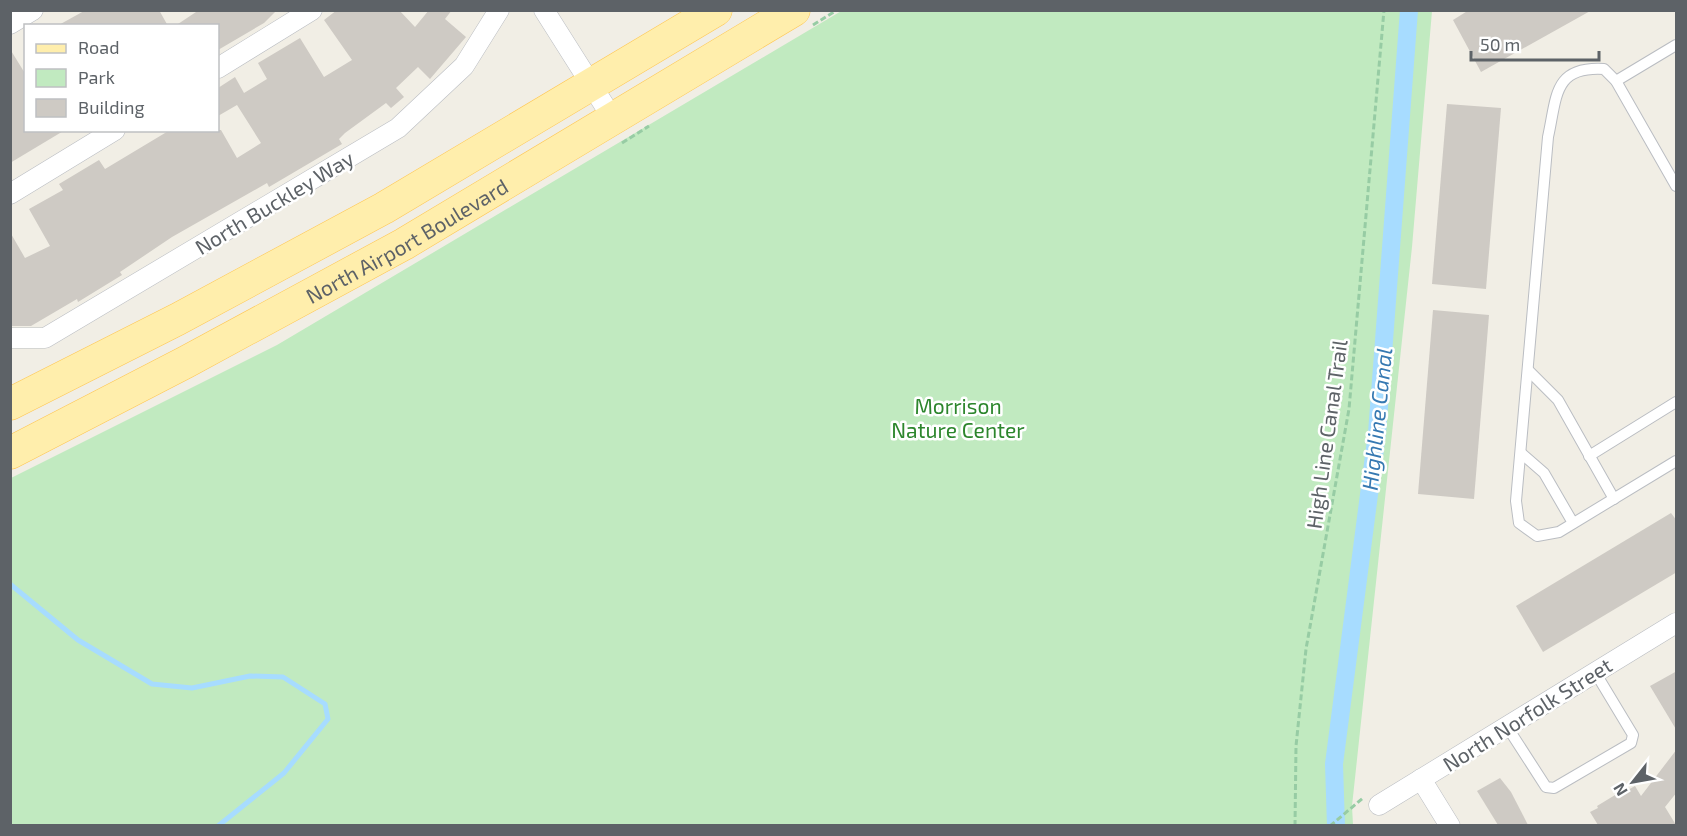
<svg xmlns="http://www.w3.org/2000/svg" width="1687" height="836" viewBox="0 0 1687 836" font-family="'Exo 2',sans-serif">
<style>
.green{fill:#c1eac0}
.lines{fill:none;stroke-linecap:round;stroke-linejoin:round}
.stream{stroke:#a7dcff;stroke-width:5}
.canal{stroke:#a7dcff;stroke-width:18}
.building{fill:#cecac4}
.service-casing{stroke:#babdc2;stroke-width:12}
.minor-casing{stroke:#babdc2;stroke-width:21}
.primary-casing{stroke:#ffc650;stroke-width:33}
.path{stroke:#97cca4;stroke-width:3;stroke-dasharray:6 3;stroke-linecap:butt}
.service{stroke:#fff;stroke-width:10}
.minor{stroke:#fff;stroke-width:20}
.primary{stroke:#ffeeac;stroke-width:32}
.labels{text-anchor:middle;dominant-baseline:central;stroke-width:5;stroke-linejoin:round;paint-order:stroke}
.street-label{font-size:21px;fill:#5d6267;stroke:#fff}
.park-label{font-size:21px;fill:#2d862d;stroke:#fff}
.water-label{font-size:22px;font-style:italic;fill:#3679b2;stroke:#fff}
</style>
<rect width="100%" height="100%" fill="#f1eee5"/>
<polygon class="green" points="843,10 1432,11 1412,247 1352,806 1353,825 11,825 11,478 277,345"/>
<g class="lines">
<polyline class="stream" points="10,584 78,640 152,684 192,688 250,676 283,677 325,704 328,719 284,773 218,826"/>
<polyline class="canal" points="1336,826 1334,764 1377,433 1409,10"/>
</g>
<g class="building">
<polygon points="159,10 168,26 57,26 84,11"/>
<polygon points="199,10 277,10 264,23 218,50 218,26 175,26"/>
<polygon points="337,10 399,10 415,27 429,10 452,10 445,19 466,37 430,79 418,67 396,88 404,97 391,108 386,103 345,133 339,139 342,144 269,187 267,183 172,237 120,272 122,275 78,302 77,299 31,326 10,326 10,232 25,258 50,246 29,209 63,190 59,184 99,160 105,169 170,130 221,130 237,158 261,143 237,105 218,116 218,88 235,77 244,93 267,79 258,63 300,38 324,77 352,60 324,20"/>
<polygon points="1469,10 1592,10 1481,72 1453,20"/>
<polygon points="10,49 26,75 26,130 65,130 10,163"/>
<polygon points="1447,104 1501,108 1486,289 1432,284"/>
<polygon points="1433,310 1489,315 1474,499 1418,494"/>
<polygon points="1671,513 1677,521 1677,572 1543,652 1516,606"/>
<polygon points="1677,671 1677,731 1650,686"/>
<polygon points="1677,749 1677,792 1665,807 1676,825 1598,825 1590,812 1598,808 1597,806 1625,789 1626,791 1635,786 1641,796"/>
<polygon points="1500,778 1511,792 1528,825 1498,825 1477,791"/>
</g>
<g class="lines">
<g class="service-casing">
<g id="service">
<polyline points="1616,81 1676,45"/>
<path d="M1676,186l-60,-105 -12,-12c-51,-3 -47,28 -56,68l-32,364 3,22 18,13 22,-4 117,-71"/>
<polyline points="1528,370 1558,400 1614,499"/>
<polyline points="1521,453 1544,473 1573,523"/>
<polyline points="1589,456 1676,402"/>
<polyline points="1506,725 1546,787 1554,788 1631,743 1633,735 1595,672"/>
</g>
</g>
<g class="minor-casing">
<g id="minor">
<polyline points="544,10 613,119"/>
<polyline points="10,24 33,10"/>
<polyline points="218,68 312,10"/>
<polyline points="10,194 115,130"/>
<polyline points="10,338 45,338 398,128 464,66 499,10"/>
<polyline points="1421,779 1450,826"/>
<polyline points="1379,805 1676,623"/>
</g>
</g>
<g class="primary-casing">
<g id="primary">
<polyline points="10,404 178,319 384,208 716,10"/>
<path id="s1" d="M10,453l176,-91 218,-118 390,-234"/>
</g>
</g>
<g class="path">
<polyline points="813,25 837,10"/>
<polyline points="622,143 649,126"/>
<polyline points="1295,826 1296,746 1306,649 1349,409 1384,10"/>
<polyline points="1330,826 1363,798"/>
</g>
<use href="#service" class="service"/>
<use href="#minor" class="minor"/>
<use href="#primary" class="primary"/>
</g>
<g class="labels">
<g class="street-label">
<text transform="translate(274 202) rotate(-31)">North Buckley Way</text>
<text stroke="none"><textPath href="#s1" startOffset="450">North Airport Boulevard</textPath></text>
<text transform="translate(1326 434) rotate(-82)">High Line Canal Trail</text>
<text transform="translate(1527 714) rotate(-32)">North Norfolk Street</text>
</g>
<g class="park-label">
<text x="958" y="405">Morrison<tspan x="958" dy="24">Nature Center</tspan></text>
</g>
<g class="water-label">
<text transform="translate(1376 419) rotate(-84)">Highline Canal</text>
</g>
</g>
<rect width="1687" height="836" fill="none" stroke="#5d6267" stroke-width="24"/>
<rect x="24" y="24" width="195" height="108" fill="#ffffff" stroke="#bec0c2" stroke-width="1.5"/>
<rect x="36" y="44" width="30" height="9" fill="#ffeeac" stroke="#bec0c2" stroke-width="1.5"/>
<text x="78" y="54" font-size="18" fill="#5d6267">Road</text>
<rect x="36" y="69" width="30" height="18" fill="#c1eac0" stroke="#bec0c2" stroke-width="1.5"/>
<text x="78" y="84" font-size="18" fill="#5d6267">Park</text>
<rect x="36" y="99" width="30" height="18" fill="#cecac4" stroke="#bec0c2" stroke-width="1.5"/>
<text x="78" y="114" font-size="18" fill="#5d6267">Building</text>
<g transform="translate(1633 782) rotate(239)" stroke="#ffffff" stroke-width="4.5" paint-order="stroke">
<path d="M0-4.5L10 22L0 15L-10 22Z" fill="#5d6267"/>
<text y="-9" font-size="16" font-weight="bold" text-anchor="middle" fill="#5d6267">N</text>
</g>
<path d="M1471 51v9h128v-9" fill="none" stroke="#5d6267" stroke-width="3"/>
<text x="1480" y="51" font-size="18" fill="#5d6267" stroke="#ffffff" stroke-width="4.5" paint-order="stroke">50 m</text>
</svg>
